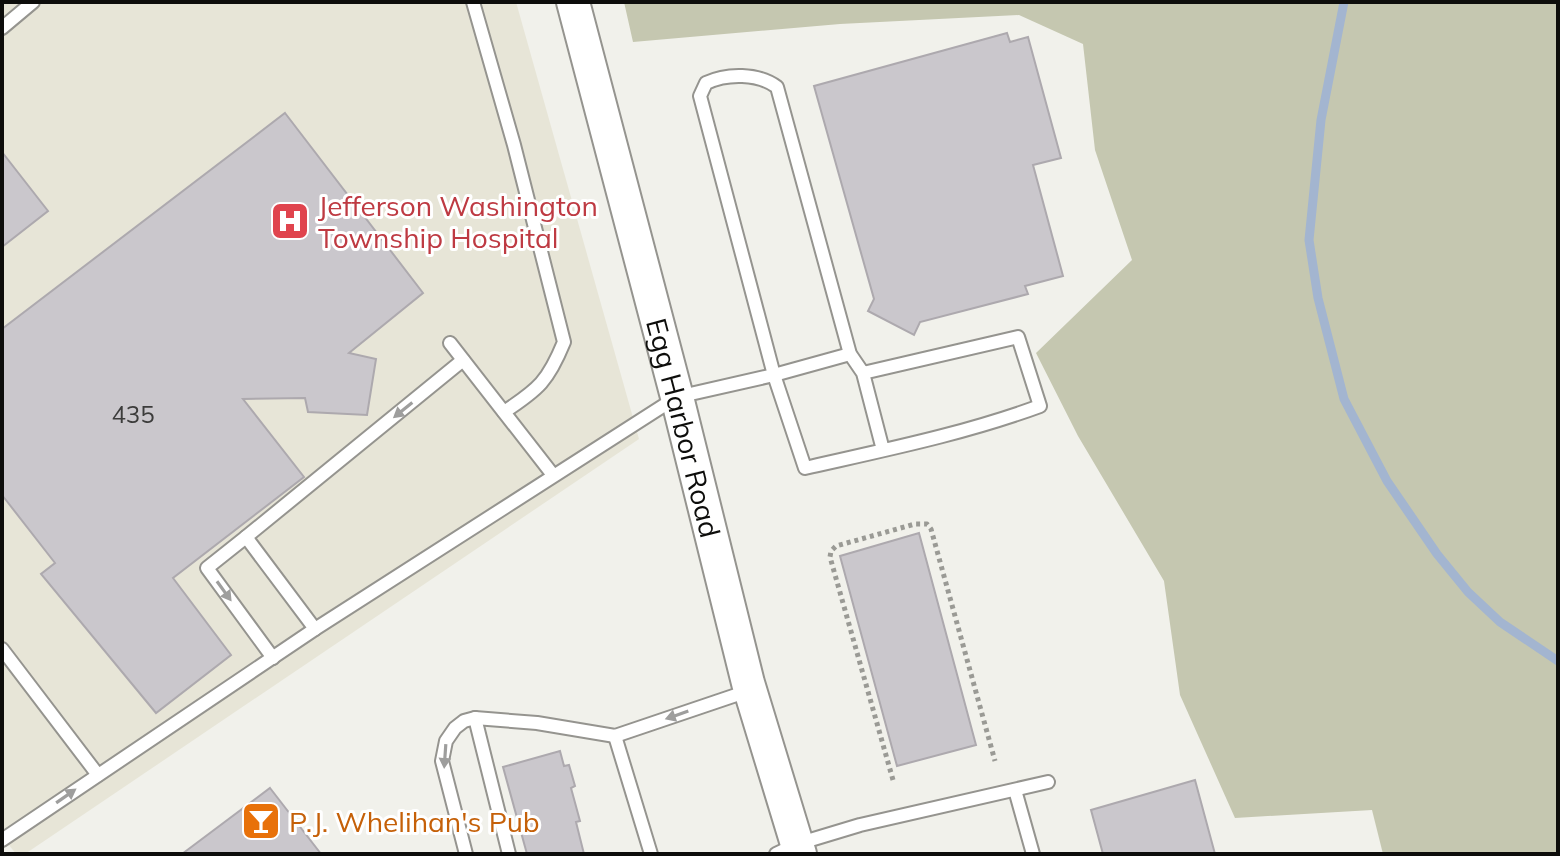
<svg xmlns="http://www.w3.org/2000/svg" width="1560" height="856" viewBox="0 0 1560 856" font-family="Mulish,sans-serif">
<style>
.built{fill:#e7e5d7}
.green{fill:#c5c7b0}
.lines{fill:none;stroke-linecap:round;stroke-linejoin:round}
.stream{stroke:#a3b5d0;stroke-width:9}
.building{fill:#cac7cc;stroke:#ada9ae;stroke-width:2}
.service-casing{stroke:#95948f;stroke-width:16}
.secondary-casing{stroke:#95948f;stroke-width:36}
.path{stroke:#9a9a95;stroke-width:5;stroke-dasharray:4 4;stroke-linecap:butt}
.service{stroke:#fff;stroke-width:12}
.secondary{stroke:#fff;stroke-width:32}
.oneway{fill:#9e9e9d}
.labels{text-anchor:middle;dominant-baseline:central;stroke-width:6;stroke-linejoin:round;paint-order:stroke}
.number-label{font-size:24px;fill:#3c3c3b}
.health-label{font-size:28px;fill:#be3a42;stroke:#fff;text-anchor:start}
.street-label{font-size:28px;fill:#0d0d0b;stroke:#fff}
.food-label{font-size:28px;fill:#c56008;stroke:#fff;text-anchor:start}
</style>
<rect width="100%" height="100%" fill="#f1f1eb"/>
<polygon class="built" points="2,2 516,2 639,439 25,854 16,854 2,836"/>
<polygon class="green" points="624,2 1558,2 1558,854 1383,854 1372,810 1235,818 1180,695 1164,581 1078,436 1036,353 1132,260 1095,150 1083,44 1019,15 840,24 633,42"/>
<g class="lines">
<polyline class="stream" points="1344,2 1321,120 1309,240 1318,298 1344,399 1387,481 1437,554 1468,592 1500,622 1558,661"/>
</g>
<g class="building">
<polygon points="1007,33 1010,42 1028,37 1061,158 1033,165 1063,276 1025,286 1028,294 920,322 914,335 868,311 874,299 814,86"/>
<polygon points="285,113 423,293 349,353 376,359 367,415 308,412 305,398 243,399 304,477 173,578 231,655 156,713 41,574 55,563 2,495 2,329"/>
<polygon points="2,152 48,211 2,247"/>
<polygon points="919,533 976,745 897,766 840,556"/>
<polygon points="560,751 564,766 569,765 575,786 571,788 580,821 576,822 584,854 527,854 503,767"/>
<polygon points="1195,780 1215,854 1103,854 1091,810"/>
<polygon points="270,788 321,854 182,854"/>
</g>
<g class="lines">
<g class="service-casing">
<g id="service">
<path d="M473,2l41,143 50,197c-16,39 -25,47 -60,70"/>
<polyline points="2,28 33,2"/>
<polyline points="450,343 553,475"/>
<path d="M863,373l155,-36 22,69c-76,28 -156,44 -235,62l-31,-93 -74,-279 6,-13c21,-10 52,-10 71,4l73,267 13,19 20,77"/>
<polyline points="246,537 207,568 273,658"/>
<polyline points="315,629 246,537 463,360"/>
<polyline points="2,649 98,775"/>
<polyline points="475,718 509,854"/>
<polyline points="615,736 651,854"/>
<polyline points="1015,790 1033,854"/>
<polyline points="2,840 315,629 677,397 774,375 850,354"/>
<polyline points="466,854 442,761 446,741 455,728 464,721 475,718 537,723 615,736 748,691"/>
<polyline points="776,854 797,844 860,825 1048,782"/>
</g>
</g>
<g class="secondary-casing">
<g id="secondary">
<path id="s1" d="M573,2l104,395 71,286 52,171"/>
</g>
</g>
<polyline class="path" points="893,780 830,557 831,551 836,546 915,524 927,524 931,529 995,761"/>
<use href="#service" class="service"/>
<use href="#secondary" class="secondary"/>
</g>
<defs><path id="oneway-solid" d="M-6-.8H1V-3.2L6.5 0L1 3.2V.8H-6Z" transform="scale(2)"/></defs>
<g class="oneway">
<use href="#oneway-solid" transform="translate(403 410) rotate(141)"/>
<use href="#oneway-solid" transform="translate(224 591) rotate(54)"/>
<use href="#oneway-solid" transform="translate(677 715) rotate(161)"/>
<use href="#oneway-solid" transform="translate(445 756) rotate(94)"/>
<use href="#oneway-solid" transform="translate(66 796) rotate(-35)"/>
</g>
<defs>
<g id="hospital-square" transform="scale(2)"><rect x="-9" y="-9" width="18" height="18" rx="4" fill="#e0444e" stroke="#fff"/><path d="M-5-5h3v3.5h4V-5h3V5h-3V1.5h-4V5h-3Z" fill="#fff"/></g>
<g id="bar-square" transform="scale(2)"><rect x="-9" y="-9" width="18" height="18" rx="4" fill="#e8710a" stroke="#fff"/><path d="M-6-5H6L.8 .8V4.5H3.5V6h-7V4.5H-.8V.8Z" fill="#fff"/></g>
</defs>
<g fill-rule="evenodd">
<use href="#hospital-square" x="290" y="221"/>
<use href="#bar-square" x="261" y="821"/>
</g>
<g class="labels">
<g class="number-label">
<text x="133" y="414">435</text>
</g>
<g class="health-label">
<text x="318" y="205">Jefferson Washington<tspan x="318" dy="32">Township Hospital</tspan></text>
</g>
<g class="street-label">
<text stroke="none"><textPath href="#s1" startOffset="440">Egg Harbor Road</textPath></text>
</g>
<g class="food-label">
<text x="289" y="821">P.J. Whelihan's Pub</text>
</g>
</g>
<rect width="1560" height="856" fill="none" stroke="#0d0d0b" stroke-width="8"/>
</svg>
